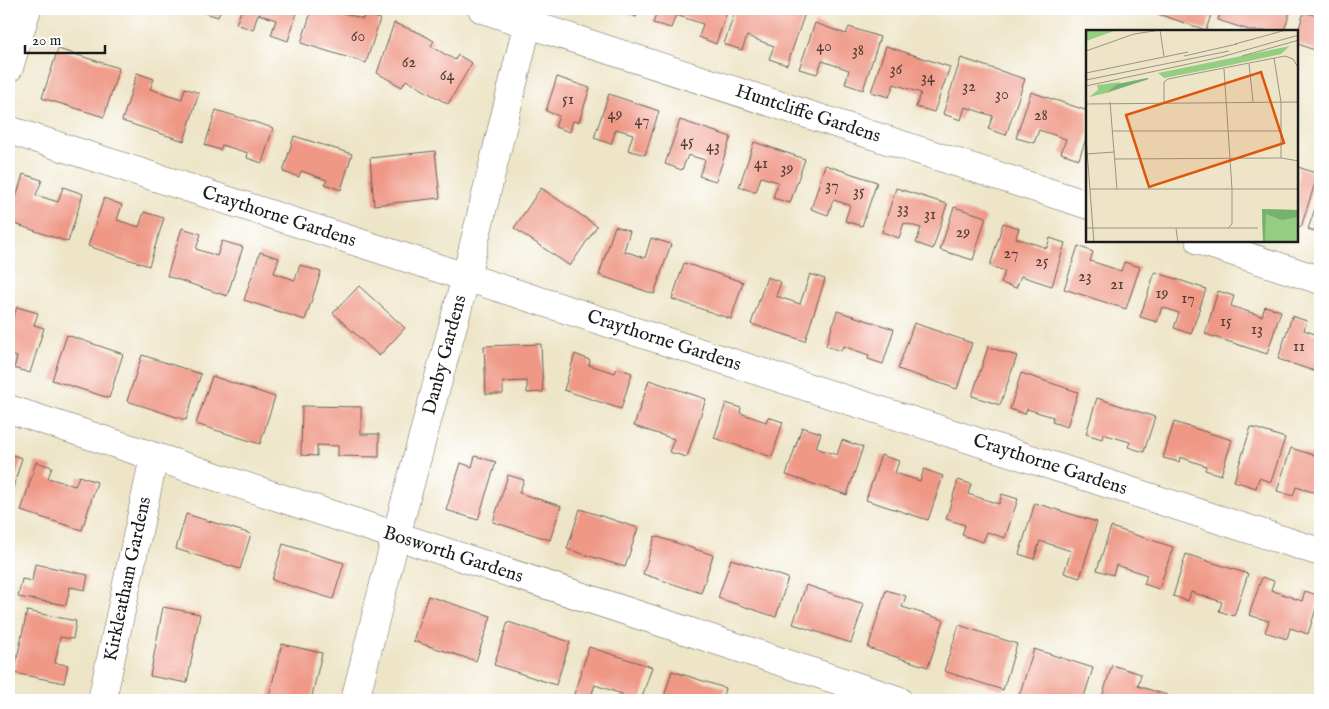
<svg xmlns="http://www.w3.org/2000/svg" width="1329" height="709" viewBox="0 0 1329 709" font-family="'IM FELL English',serif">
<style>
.building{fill:#ef9886}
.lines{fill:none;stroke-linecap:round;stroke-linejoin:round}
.street-casing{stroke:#666258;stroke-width:29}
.street{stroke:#fff;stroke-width:28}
.labels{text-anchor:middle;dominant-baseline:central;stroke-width:4;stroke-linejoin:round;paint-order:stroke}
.number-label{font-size:16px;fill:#513b36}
.street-label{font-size:19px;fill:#1c1c1c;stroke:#fff}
.inset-road{fill:none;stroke:#9a9583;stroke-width:1}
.view{fill:#de560d;fill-opacity:0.15;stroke:#de560d;stroke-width:2.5}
.inset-edge{fill:none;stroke:#1c1c1c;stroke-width:2.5}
</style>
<rect width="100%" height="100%" fill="#fff"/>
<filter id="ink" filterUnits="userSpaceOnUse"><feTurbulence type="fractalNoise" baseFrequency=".02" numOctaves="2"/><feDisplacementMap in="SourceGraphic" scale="10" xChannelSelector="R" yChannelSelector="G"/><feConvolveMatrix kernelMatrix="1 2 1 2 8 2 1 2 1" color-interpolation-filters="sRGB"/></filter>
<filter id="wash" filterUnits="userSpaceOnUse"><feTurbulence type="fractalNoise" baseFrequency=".0096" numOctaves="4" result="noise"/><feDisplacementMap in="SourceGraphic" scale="20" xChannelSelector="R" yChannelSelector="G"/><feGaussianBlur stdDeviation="1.12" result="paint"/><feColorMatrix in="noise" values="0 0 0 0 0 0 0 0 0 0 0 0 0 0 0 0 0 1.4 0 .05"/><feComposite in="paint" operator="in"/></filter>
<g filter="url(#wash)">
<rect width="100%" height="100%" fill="#eee5c8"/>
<g id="blocks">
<g class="building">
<polygon points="193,9 221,9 218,17"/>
<polygon points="242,9 298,9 288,41 271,35 276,20 258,14 253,30 236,24"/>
<polygon points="312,9 337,9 337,11 363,19 365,14 380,19 366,63 301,43"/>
<polygon points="619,9 640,9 636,17"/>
<polygon points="658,9 728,9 716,44 699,37 703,24 676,15 671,28 653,23"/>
<polygon points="736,9 792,9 805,13 787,65 769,59 774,46 760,41 747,36 742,50 724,44"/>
<polygon points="1143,9 1213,9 1206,30"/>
<polygon points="1222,9 1291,9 1284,31 1252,31 1218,20"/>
<polygon points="1304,12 1320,17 1320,52 1298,44 1298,31"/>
<polygon points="394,23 420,33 434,41 431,46 455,60 458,55 472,63 448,104 406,80 402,87 377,73"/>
<polygon points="815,23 846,34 849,27 880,37 863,90 845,84 849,70 822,61 817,74 799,69"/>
<polygon points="886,46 950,67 934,112 916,107 921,93 894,84 889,97 871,92"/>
<polygon points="58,49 119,68 104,117 42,98"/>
<polygon points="961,58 1025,79 1006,135 988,129 993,116 965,107 961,120 943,114"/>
<polygon points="137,73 154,79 150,89 182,99 185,88 199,93 184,141 122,121"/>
<polygon points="557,77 590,88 579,122 573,121 570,132 555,127 559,116 546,111"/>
<polygon points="1031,92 1088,111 1088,133 1079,159 1061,153 1066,139 1039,130 1034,143 1016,138"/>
<polygon points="609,94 659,111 645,155 628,150 633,134 616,129 611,144 594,138"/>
<polygon points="216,110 273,128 262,163 247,158 248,153 222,145 220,150 205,145"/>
<polygon points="680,120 731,137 716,181 699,176 705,160 688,155 682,170 665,164"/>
<polygon points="294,136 352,154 341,190 325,184 327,180 301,171 299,177 283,172"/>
<polygon points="754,142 805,159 790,203 773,198 778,182 761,177 756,192 739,187"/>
<polygon points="435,151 440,198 374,205 370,158"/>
<polygon points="825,165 877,182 862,226 845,221 850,205 833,200 828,215 811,209"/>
<polygon points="1298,167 1318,174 1301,227 1298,226"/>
<polygon points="23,174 42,180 36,195 58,202 63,187 83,194 68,242 9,222"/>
<polygon points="541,188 597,226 570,266 514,228"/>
<polygon points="896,188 947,204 933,249 916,243 921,228 911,225 904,223 899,238 882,232"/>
<polygon points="1320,194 1320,233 1308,229"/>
<polygon points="104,198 122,205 117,220 139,227 144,212 164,218 149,266 88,246"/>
<polygon points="954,207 986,217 973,260 940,250"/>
<polygon points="1003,223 1019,228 1016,238 1047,248 1050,238 1065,243 1052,286 1021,276 1016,288 1001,283 1005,271 990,266"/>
<polygon points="615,226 630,231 624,251 645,258 651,238 671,244 654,294 599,275"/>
<polygon points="182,228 201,234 196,249 217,256 222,241 243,247 227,296 167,276"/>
<polygon points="1078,246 1093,252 1090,261 1106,266 1121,271 1124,262 1140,267 1126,309 1064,289"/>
<polygon points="260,252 279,258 274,273 295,280 300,265 321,272 305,320 244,300"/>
<polygon points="684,263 743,282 731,319 672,299"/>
<polygon points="1155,272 1206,289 1191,334 1174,328 1179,313 1162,307 1157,322 1140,317"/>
<polygon points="810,274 825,279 805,341 751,324 767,277 781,282 776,296 800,304"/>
<polygon points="359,286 405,328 379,356 333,313"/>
<polygon points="1218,291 1234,296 1231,306 1246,311 1262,316 1265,306 1281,311 1267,354 1205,334"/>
<polygon points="17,307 38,313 34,325 44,328 30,373 14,368 17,357 9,355 9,317 13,318"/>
<polygon points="837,311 894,329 883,364 868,359 869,355 843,346 841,351 826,346"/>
<polygon points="1292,316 1307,321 1304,330 1320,336 1320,373 1278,359"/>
<polygon points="914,323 972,343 957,389 898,369"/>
<polygon points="67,335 123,354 109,398 52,380"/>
<polygon points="541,344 543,392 527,393 527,381 503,382 503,394 486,394 484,346"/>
<polygon points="988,347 1017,356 1000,405 972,396"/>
<polygon points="575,354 590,360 589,365 615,373 617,368 632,373 621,409 564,390"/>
<polygon points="142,355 201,374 186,420 127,401"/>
<polygon points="1021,373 1078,392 1067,427 1052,422 1053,417 1027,409 1025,414 1010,409"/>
<polygon points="212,376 275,397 260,444 196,424"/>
<polygon points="649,380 706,399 687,457 669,452 674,439 634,426"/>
<polygon points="1097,398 1155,417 1144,452 1128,447 1130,442 1103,434 1102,439 1086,434"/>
<polygon points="726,403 741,408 740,413 766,422 768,417 783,422 772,457 714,438"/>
<polygon points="302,406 361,407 361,434 379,434 379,457 338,456 338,446 317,445 317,456 301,455"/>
<polygon points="1174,422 1232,440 1221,475 1205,470 1206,466 1180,457 1179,462 1163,458"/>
<polygon points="802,427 821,433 816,448 837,455 842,440 863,447 847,495 786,475"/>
<polygon points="1251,427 1285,438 1271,482 1259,478 1256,488 1234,481"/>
<polygon points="1291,448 1320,457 1320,494 1296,487 1293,496 1277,491"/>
<polygon points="9,454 22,458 9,501"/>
<polygon points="881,455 899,461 895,473 920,481 924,469 943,476 928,520 866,500"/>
<polygon points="475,456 496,462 478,520 446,510 461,463 472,467"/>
<polygon points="36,462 52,467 48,478 75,486 79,476 97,482 82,530 21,511"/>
<polygon points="508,475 524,480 519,493 561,506 550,540 493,522"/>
<polygon points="958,480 971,484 968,494 999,504 1002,494 1018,499 1005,538 987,532 983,542 962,535 965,525 946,519"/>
<polygon points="1035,503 1097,522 1080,578 1064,573 1071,551 1040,541 1034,559 1019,554"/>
<polygon points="580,509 638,528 625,567 567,549"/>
<polygon points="186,514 251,534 240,569 176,549"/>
<polygon points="1111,527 1173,547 1159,589 1144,584 1147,575 1116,565 1113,575 1097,570"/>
<polygon points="655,536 713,555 701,593 643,574"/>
<polygon points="283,544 344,563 333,599 272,580"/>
<polygon points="1186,554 1248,574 1234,616 1219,611 1222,602 1191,592 1188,601 1173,596"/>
<polygon points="731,559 788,578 776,617 718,598"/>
<polygon points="35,564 88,575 85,590 70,587 66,605 18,597 22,579 32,581"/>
<polygon points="1262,577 1274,581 1271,590 1302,601 1305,591 1320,596 1308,634 1290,628 1287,639 1265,632 1269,621 1249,615"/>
<polygon points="806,585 864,604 851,643 793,624"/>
<polygon points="886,590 906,596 902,607 944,620 928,667 868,648"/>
<polygon points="428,596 491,616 476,661 413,641"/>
<polygon points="163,607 200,614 187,683 150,676"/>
<polygon points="27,611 76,621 73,639 60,637 55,663 68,665 64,683 14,673"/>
<polygon points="508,622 570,642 556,685 494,665"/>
<polygon points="959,625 1017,644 1003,690 944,671"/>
<polygon points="282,644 322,653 311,700 268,700"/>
<polygon points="589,647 652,667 641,700 620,700 622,694 595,685 590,699 574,694"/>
<polygon points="1034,649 1093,668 1083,700 1032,700 1019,696"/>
<polygon points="1112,665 1141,674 1138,686 1167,695 1165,700 1101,700"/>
<polygon points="672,671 725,688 722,700 663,700"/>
</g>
</g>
</g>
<g filter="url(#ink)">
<use href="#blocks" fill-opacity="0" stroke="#666258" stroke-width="1"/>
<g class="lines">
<g class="street-casing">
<g id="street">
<polyline points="482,9 1088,205"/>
<polyline points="9,68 27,9"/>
<polyline points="9,130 1320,552"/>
<polyline points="1200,241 1320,280"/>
<polyline points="9,409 898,700"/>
<polyline points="102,700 154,457"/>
<polyline points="355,700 396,536 466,277 531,9"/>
</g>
</g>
<use href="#street" class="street"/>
</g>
</g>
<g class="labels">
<g class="number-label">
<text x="358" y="37">60</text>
<text x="824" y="47">40</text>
<text x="858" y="51">38</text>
<text x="409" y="63">62</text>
<text x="896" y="70">36</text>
<text x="447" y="76">64</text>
<text x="928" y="78">34</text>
<text x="969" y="87">32</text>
<text x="1002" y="95">30</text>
<text x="568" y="100">51</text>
<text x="615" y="115">49</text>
<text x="1041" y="116">28</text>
<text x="642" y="121">47</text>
<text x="687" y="142">45</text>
<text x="713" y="147">43</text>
<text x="761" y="164">41</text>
<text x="787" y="169">39</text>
<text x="832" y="186">37</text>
<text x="859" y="192">35</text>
<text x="903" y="209">33</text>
<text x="930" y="215">31</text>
<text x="963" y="233">29</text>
<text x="1011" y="254">27</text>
<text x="1042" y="262">25</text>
<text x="1085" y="277">23</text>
<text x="1117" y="285">21</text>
<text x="1162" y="294">19</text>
<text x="1188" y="299">17</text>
<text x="1226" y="322">15</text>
<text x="1257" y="330">13</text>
<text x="1299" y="347">11</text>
</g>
<g class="street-label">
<text transform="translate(808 114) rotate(18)">Huntcliffe Gardens</text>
<text transform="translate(279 217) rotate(18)">Craythorne Gardens</text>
<text transform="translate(664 341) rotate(18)">Craythorne Gardens</text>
<text transform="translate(445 355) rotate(-75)">Danby Gardens</text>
<text transform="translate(1050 465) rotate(18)">Craythorne Gardens</text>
<text transform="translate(453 555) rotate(18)">Bosworth Gardens</text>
<text transform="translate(128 579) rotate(-78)">Kirkleatham Gardens</text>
</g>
</g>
<g transform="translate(1086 30)">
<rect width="212" height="212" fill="#eee5c8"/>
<path d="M0,0h31l-31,11zM204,16l-9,8 -55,12 -62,12 -6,-5zM35,52l-15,11 -17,4 9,-7 -1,-5zM176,179l36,1v32l-79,1 44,-1z" fill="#93ce82"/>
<path d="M61,48l2,1 -43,14 11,-9zM176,179l36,1v7l-16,3 -16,-6 -1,28h-46h44z" fill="#76b170"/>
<path class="inset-road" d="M74,0l4,26M149,14l51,-14M0,21l48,-17 27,-4M98,26l53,-12M156,26l57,-16M188,28l7,44v56M163,34l4,38M138,39l8,120v35l-4,4M0,43l102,-21M0,50l143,-29M0,56l135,-29 78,-22M24,72l7,87M78,72v-20l4,-3 117,-23 8,3 6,10M0,74l213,-2M26,101h169M0,107l8,106M1,124l27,-2M29,129l166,-1 18,3M4,159h209M0,198h172M90,198l2,15"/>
<path class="view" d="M175,42l23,71 -135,44 -23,-72z"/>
<rect width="212" height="212" class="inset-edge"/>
</g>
<rect width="1329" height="709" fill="none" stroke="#fff" stroke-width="30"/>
<path d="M25 45v8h80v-8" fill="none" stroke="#1c1c1c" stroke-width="2.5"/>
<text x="32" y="45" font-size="15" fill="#1c1c1c" stroke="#ffffff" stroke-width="4" paint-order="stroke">20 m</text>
</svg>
